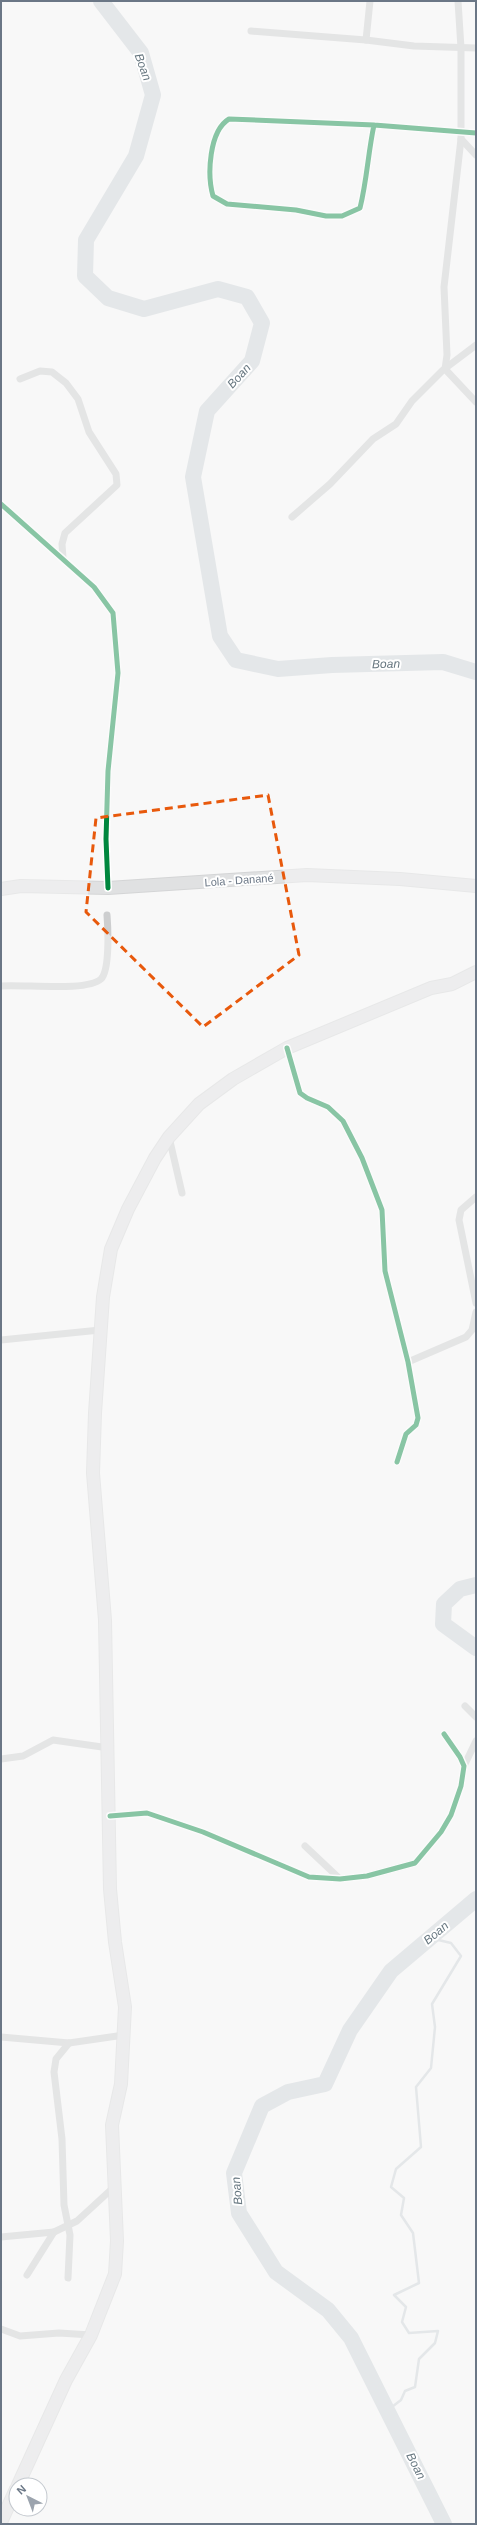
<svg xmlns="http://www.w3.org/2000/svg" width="477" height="2525" viewBox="0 0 477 2525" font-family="Arial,sans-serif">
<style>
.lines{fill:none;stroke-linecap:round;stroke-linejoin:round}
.stream{stroke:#cdd3d7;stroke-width:2.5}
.river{stroke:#cdd3d7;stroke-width:16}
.primary-casing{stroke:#d4d5d6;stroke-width:14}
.minor{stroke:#cdcecf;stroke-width:7}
.primary{stroke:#e0e1e2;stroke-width:12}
.cycleway-casing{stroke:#fff;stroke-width:8}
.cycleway{stroke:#00873e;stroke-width:5}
.marked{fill:none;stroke:#e8590c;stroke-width:3;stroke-dasharray:8 5;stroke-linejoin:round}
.labels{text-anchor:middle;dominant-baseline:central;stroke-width:4;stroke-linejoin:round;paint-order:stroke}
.street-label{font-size:11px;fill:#6b7786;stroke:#fff}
.water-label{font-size:12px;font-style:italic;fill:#677780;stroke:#fff}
</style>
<rect width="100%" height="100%" fill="#f8f8f8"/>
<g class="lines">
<polyline class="stream" points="388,2410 401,2400 405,2391 415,2387 419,2359 435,2343 438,2331 409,2333 402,2322 406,2307 394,2295 419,2283 413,2233 401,2215 404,2198 391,2187 396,2169 421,2147 416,2087 431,2068 435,2027 432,2004 461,1956 451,1943 430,1938"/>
<g class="river">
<polyline points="101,1 141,53 153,95 136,156 86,240 85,276 108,298 144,309 218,289 247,297 262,323 252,361 207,411 193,477 220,636 236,660 278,669 332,665 443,662 476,672"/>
<polyline points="476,1585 460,1589 444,1604 443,1624 476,1648"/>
<polyline points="444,2524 351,2338 328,2310 276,2272 239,2213 234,2173 262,2106 288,2092 325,2084 350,2030 391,1971 476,1899"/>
</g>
<g class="primary-casing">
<g id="primary">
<polyline points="1,889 21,886 108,888 307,875 400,879 476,886"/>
<polyline points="18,2485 66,2380 91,2335 115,2274 117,2241 112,2125 121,2084 125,2007 115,1942 110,1889 105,1620 93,1473 95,1413 103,1297 111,1249 128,1209 155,1158 169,1137 199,1104 233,1079 287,1048 431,988 452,984 476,972"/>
<polyline points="1,2522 16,2489"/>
</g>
</g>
<g class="minor">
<polyline points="458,1 461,48 461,139 444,287 447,355 445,369 476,402"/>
<polyline points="251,31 366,40 414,46 476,48"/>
<polyline points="366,40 370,1"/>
<path d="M374,125c-6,28 -7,55 -14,83l-18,8h-16l-30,-6 -69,-6 -14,-8c-6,-21 -4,-65 16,-77l145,6 102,8"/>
<polyline points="461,139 476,155"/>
<polyline points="20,379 40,371 52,372 66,383 78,399 89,432 116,474 117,485 65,533 62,544 63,558"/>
<polyline points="1,504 94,587 113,613 118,673 108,771 106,839 108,888"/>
<polyline points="292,517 330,484 373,439 396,424 412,401 443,370 476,345"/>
<path d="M1,986c22,-2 86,6 100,-7 9,-9 7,-51 6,-64"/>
<polyline points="287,1048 300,1093 307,1098 328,1107 343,1121 362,1158 382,1210 385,1271 408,1362 418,1418 416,1425 406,1434 397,1462"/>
<polyline points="169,1137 182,1193"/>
<polyline points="476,1197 461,1210 459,1220 476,1303"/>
<polyline points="1,1340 100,1330"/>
<polyline points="408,1362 466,1337 472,1330 476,1312"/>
<polyline points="465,1706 476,1717"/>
<polyline points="1,1759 23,1756 53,1740 109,1748"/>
<polyline points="464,1766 476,1741"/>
<polyline points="110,1816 147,1813 203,1832 309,1877 340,1879 367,1876 415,1863 441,1832 451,1815 461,1786 464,1766 460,1757 444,1734"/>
<polyline points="305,1846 340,1879"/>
<polyline points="1,2037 69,2043 124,2035"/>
<polyline points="1,2237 54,2232"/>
<polyline points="27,2275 54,2232 77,2221 114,2187"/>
<polyline points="68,2278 70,2235 64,2205 62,2139 54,2072 56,2059 69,2043"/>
<polyline points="1,2329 20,2336 59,2333 91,2335"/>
</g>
<use href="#primary" class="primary"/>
<g class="cycleway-casing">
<g id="cycleway">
<path d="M374,125c-6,28 -7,55 -14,83l-18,8h-16l-30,-6 -69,-6 -14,-8c-6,-21 -4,-65 16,-77l145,6 102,8"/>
<polyline points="1,504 94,587 113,613 118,673 108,771 106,839 108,888"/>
<polyline points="287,1048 300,1093 307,1098 328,1107 343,1121 362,1158 382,1210 385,1271 408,1362 418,1418 416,1425 406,1434 397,1462"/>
<polyline points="110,1816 147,1813 203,1832 309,1877 340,1879 367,1876 415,1863 441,1832 451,1815 461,1786 464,1766 460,1757 444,1734"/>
</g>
</g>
<use href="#cycleway" class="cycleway"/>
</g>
<path d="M0 0H477V2525H0ZM268,795l31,160 -96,72 -117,-115 10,-94z" fill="#f8f8f8" fill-opacity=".55" fill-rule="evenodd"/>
<path class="marked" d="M268,795l31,160 -96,72 -117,-115 10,-94z"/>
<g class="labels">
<g class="street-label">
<text transform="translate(239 880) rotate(-4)">Lola - Danané</text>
</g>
<g class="water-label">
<text transform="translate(143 67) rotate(70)">Boan</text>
<text transform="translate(239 376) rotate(-48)">Boan</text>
<text transform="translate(386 664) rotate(-1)">Boan</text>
<text transform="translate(436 1933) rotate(-40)">Boan</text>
<text transform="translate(237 2191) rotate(-95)">Boan</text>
<text transform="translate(416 2466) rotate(63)">Boan</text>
</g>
</g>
<rect width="477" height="2525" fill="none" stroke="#6b7786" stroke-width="4"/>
<g transform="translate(28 2497) rotate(318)"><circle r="19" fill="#ffffff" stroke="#c4c9cf"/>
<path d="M0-3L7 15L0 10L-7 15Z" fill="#9ca4ae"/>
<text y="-6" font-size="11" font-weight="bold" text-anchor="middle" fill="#6b7786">N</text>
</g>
</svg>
